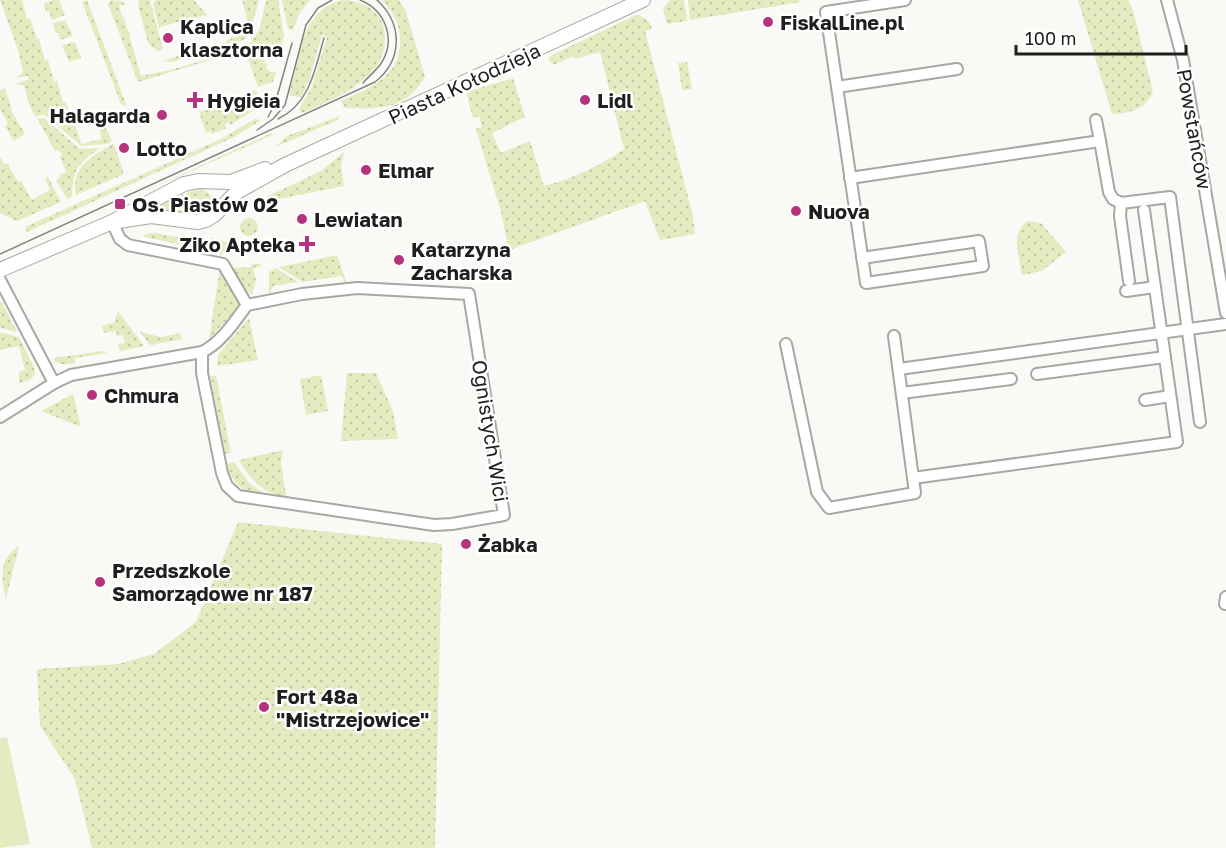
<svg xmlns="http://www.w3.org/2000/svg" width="1226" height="848" viewBox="0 0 1226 848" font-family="'Golos Text',sans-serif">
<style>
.grass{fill:url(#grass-dots)}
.garden{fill:#e5eac0}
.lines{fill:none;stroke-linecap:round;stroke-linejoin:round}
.minor-casing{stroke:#a8a7a4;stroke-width:14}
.tertiary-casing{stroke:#a8a7a4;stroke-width:16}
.minor{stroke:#fff;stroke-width:10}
.tertiary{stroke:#fff;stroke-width:14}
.tram{stroke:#868482;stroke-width:1.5}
.poi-dot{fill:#b5337c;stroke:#fff;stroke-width:2}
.labels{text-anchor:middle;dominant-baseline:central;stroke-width:5;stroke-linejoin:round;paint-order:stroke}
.poi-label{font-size:20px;font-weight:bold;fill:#201f1e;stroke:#fff;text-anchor:start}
.street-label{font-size:20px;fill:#201f1e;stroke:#fff}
</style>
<defs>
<pattern id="grass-dots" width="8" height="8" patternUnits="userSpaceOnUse" patternTransform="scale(1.5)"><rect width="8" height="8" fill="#e5eac0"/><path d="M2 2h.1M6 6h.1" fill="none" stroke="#c4c8a5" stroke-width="1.8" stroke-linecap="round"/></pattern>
</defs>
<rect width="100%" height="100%" fill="#fbf9f6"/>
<g class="grass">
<polygon points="0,0 22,0 27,19 30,18 37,40 39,39 45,61 48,60 54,82 57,81 63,103 66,102 72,123 75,123 81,144 102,139 99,128 105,126 112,141 107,144 81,146 45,115 35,116 29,104 24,86 16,84 29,79 28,76 15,78 23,73 18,50"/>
<polygon points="54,0 59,0 65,15 52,20 49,11 46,12 44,3"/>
<polygon points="87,0 127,107 121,104 82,2"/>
<polygon points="112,0 120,1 126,4 119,6 122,17 124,17 141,76 170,70 239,50 240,51 138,82 108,4"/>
<polygon points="139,0 150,0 163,49 157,51 148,43 138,5"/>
<polygon points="156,0 194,0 207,15 159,27 153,3"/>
<polygon points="242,0 259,0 249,36 240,42 172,62 162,61 220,43 221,46 226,45 226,41 236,36 234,27 248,23"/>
<path d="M266,0h12l6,36 -3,11 -11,-3 -6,19 3,1 -1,4 4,4h6l-3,10 -15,5 -14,-39c18,-14 17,-27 22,-48z"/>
<polygon points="282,0 310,0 299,14 293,30 288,29"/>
<path d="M344,0c14,1 28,6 36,18 4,7 5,15 5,22 -1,40 -52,60 -83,73l-3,-4 13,-22 15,-50 -5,-2 -12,43 -9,20 -12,-3c10,-34 12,-88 55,-95z"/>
<path d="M382,0h17l7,12 19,65c-21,34 -45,32 -80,31l-4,-7c30,-13 62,-26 59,-64 -1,-14 -8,-27 -18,-37z"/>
<polygon points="670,0 684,0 687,21 667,24 663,9"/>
<polygon points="688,0 799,0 800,2 690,20"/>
<path d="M1078,0h50l5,10 20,82c-9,18 -22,21 -41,22z"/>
<path d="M636,15c8,1 14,6 16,14l-7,2 48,185 2,18 -35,6 -15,-39 -136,49 -8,-38 -25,-83 6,-2 -3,-11 -6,2 -7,-26 47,-14 12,39 -33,16 9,20 29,-12 14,45c28,-7 56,-20 80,-37l-24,-97 -25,7 -1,-3 -21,9 -5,-6 6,-5z"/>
<polygon points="65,20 73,36 60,40 58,32 55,33 53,23"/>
<polygon points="75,42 81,58 69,62 62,45"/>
<polygon points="687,62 692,89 682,90 678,63"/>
<polygon points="5,88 13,114 25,134 14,141 5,126 8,124 0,109 0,90"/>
<polygon points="256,90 258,96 249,99 254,110 230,125 229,122 225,124 226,128 212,134 211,131 206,133 199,112 208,109 208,106"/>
<polygon points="340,116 338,120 275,147 287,136"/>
<path d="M37,118h7l36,31 20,-1c-23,16 -27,21 -28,49l-5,2 -11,-19 4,-2 -1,-3 7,-3 -6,-15 2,-2 -3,-5 -4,1z"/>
<polygon points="255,119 261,120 236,136 27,232 25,227 221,139"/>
<polygon points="272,133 273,135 139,194"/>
<path d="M112,144h2l10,30 -48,21c-6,-28 16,-38 36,-51z"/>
<polygon points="344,152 341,167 344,186 264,202 266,197 321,171"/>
<polygon points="0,157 4,164 7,163 18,182 21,181 32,200 50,190 45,179 48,177 61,202 17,221 0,213"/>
<path d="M197,189l8,1 8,8v8c-13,18 -43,5 -60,1z"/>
<circle cx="249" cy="227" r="9"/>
<path d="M1028,221l13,2 25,29 -24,19 -20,4c-3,-19 -12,-43 6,-54z"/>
<polygon points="154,233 201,241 213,238 229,243 221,256 219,252 144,237 145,234"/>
<polygon points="337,255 347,284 342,285 344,280 341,276 302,282 279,267"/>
<path d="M252,264h8l1,2 -8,2 3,12 -4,15c-9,-6 -19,-17 -20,-27l19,-1z"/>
<polygon points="220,268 242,304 209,339"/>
<polygon points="276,268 298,282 273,286 269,296 269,272"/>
<polygon points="0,301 3,304 17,332 0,328"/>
<polygon points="118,311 144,346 120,351 118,344 125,343 123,335 117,336 116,331 104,333 102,326 114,322"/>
<polygon points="249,318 258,360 217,366 218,355"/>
<polygon points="0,332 19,337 34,367 35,374 30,380 19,383 19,372 25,370 19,346 0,350"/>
<polygon points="140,332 161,337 180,333 182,339 150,345"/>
<path d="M103,351l4,2 -32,5v5c-8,1 -18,4 -22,-5z"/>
<polygon points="347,373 376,373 393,411 398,439 341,441"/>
<polygon points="321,375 328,411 306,415 300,379"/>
<polygon points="216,376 231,453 225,454 210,376"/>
<polygon points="73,394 81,427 41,411"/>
<path d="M283,450l-2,12 5,34c-21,0 -38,-19 -47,-36z"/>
<path d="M234,462l16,22 20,13c-24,-3 -36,-9 -43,-33z"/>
<polygon points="238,522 442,544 435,848 92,848 75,779 40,726 37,669 118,664 154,654 196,622"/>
<path d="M19,546l-13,53c-6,-24 -6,-41 13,-53z"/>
</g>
<polygon class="garden" points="7,737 30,844 0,848 0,738"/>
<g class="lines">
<g class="minor-casing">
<g id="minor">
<polyline points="1167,0 1183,60 1226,313"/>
<polyline points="837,87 957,69"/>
<polyline points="1100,141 1109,192 1113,199 1121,203 1170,197 1200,422"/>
<polyline points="850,178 1100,141 1096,120"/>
<polyline points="1121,203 1120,216 1129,281"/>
<polyline points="112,222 120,239 128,245 223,264 247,305"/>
<polyline points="862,258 979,241 983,266 866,283 826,12 905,0"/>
<polyline points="0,280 54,383"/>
<polyline points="1126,291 1155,287"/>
<polyline points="786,344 817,492 829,508 915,493 894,336"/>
<polyline points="899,369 1226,324"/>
<polyline points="1037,374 1165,357"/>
<polyline points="902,393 1011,379"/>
<polyline points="1145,400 1170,396"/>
<path d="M0,417l54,-34 17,-8 131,-23c19,-9 33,-31 45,-47l55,-11 55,-6 112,6 35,221 -52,9 -18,1 -196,-29 -11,-10 -5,-13 -20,-100v-21"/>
<polyline points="913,478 1177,442 1144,210"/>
<polyline points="1225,604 1226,597"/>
</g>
</g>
<g class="tertiary-casing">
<g id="tertiary">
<polyline points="112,222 151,216 198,222 206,220 214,215 237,192 285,165 643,0"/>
<polyline points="0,270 112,222 184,184 198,181 231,182 265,169"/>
</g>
</g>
<use href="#minor" class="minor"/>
<use href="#tertiary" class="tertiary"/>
<g class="tram">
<path d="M360,0c25,10 36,38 22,62 -5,8 -13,14 -19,21"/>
<polyline points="268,117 275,104 292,43"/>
<path d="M278,119c32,-15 37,-50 46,-81"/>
<polyline points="257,130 273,119 285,105 306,25 318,8 332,0"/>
<path d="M0,254l375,-172c28,-22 28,-58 2,-82"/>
</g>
</g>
<g class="poi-dot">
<circle cx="768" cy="22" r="6"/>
<circle cx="168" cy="38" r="6"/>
<path d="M192 91h6v6h6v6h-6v6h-6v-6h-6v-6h6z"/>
<circle cx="585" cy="100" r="6"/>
<circle cx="162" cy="115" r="6"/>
<circle cx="124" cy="148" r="6"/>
<circle cx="366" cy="170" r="6"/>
<rect x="114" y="198" width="12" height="12" rx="3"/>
<circle cx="796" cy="211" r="6"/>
<circle cx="302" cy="219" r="6"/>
<path d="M304 235h6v6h6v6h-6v6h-6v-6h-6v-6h6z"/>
<circle cx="399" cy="260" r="6"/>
<circle cx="92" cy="395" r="6"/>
<circle cx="466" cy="544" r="6"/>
<circle cx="100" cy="582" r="6"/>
<circle cx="264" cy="707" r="6"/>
</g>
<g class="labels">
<g class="poi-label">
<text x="780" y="22">FiskalLine.pl</text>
<text x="180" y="26">Kaplica<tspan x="180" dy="23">klasztorna</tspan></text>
<text x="207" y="100">Hygieia</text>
<text x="597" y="100">Lidl</text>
<text x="150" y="115" text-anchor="end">Halagarda</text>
<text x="136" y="148">Lotto</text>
<text x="378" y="170">Elmar</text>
<text x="132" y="204">Os. Piastów 02</text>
<text x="808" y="211">Nuova</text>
<text x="314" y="219">Lewiatan</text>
<text x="295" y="244" text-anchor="end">Ziko Apteka</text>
<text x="411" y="249">Katarzyna<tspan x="411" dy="23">Zacharska</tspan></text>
<text x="104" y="395">Chmura</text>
<text x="478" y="544">Żabka</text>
<text x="112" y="570">Przedszkole<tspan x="112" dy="23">Samorządowe nr 187</tspan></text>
<text x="276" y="696">Fort 48a<tspan x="276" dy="23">"Mistrzejowice"</tspan></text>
</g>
<g class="street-label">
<text transform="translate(464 83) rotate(-25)">Piasta Kołodzieja</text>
<text transform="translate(1195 129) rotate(80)">Powstańców</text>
<text transform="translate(491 431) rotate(81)">Ognistych Wici</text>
</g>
</g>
<path d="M1016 45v9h170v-9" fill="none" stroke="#201f1e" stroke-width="3"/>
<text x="1025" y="45" font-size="18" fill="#201f1e" stroke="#ffffff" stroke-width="4.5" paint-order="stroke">100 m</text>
</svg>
